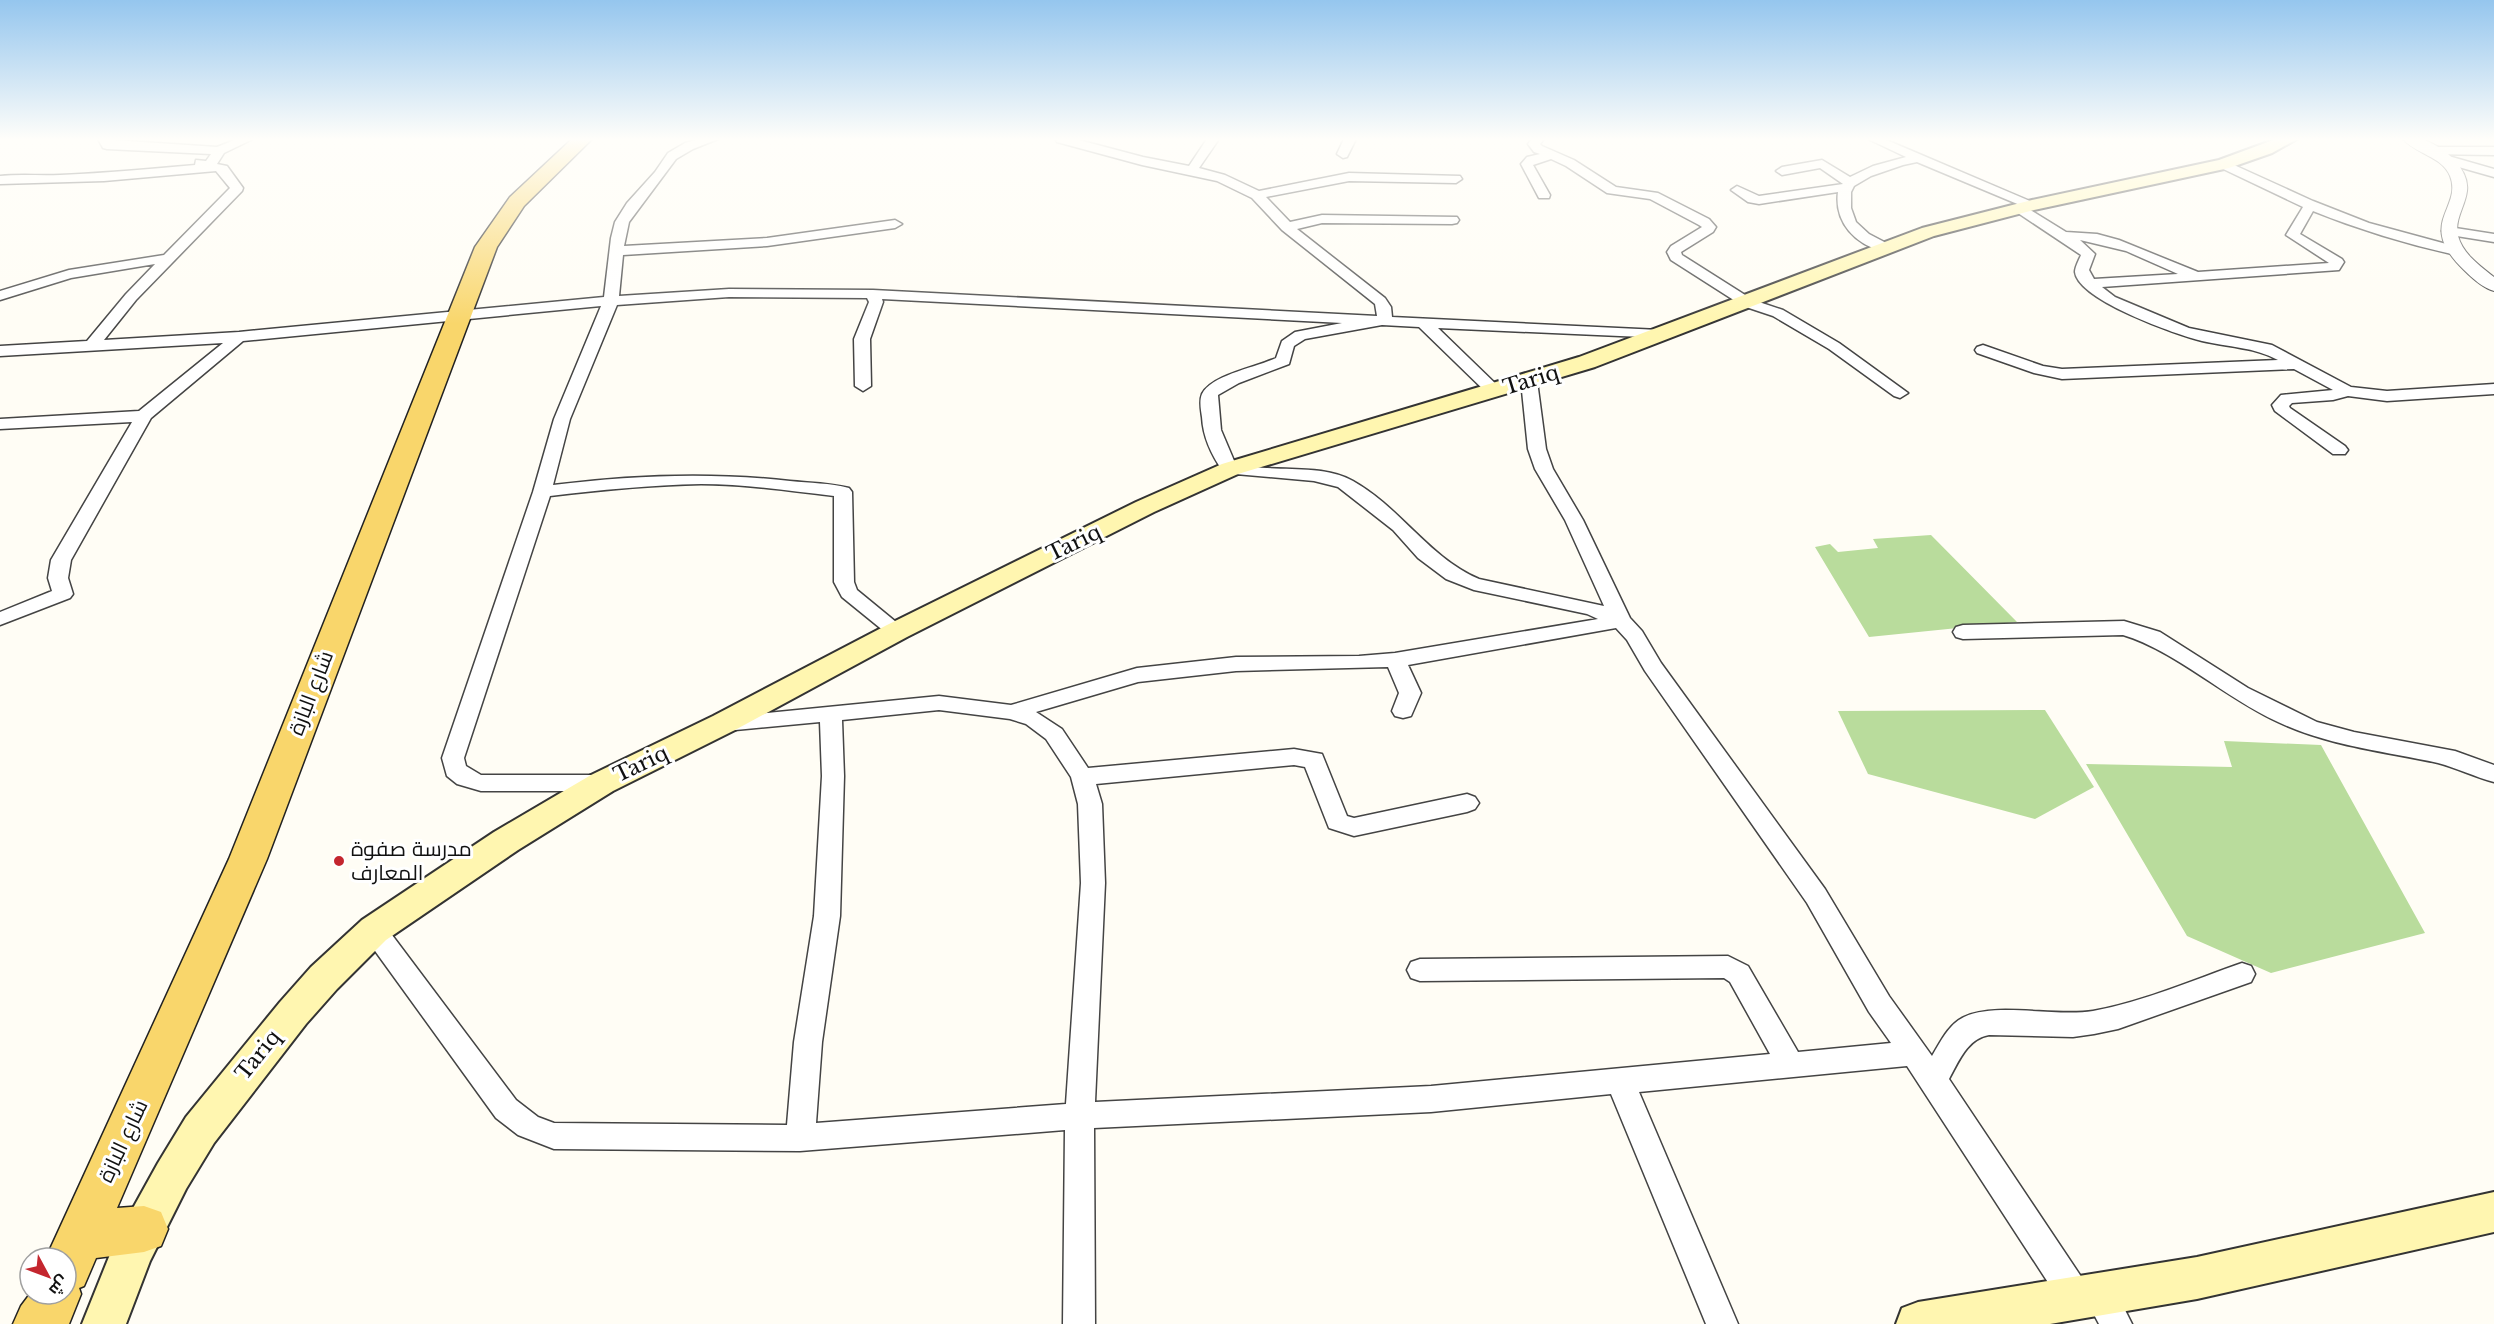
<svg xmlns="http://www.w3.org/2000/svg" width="2494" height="1324" viewBox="0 0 2494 1324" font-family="'Libre Baskerville',Cairo,serif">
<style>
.forest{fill:#b9dc9c}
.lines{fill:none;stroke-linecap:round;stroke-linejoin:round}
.minor-casing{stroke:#444;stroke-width:3}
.tertiary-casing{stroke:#444;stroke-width:2}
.secondary-casing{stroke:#333;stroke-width:4}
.primary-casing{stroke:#222;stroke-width:3}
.minor{fill:#fff;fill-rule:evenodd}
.tertiary{fill:#fff;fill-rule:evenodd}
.secondary{fill:#fff6b0;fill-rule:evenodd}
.primary{fill:#f9d66b;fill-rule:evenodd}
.poi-dot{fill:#c4262e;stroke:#fff;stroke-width:2}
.labels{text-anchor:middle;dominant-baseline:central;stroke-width:6;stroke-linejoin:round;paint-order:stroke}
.street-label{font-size:21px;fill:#111;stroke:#fff}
.poi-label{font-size:21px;fill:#111;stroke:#fff;text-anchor:start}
</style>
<rect width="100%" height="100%" fill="#fffdf5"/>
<g class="forest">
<polygon points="1931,535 2017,622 1869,637 1815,547 1830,544 1838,552 1878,548 1873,539"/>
<polygon points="2045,710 2094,787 2035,819 1868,774 1838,711"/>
<polygon points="2224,741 2321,745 2425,933 2271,973 2187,936 2086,764 2232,767"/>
</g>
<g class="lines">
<g class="minor-casing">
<g id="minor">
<path d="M98,139l119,8 20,-8h16l-29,14 -7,11 10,2 16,22 -1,3 -106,109 -32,40 135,-8 365,-35 7,-59 4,-16 12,-19 28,-31 13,-19 17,-10 14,-4h19l-25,10 -17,10 -47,63 -5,24 143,-8 128,-18 7,4 -7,4 -128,18 -144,9 -4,41 110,-7 144,1 504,26 -2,-12 -93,-74 -30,-32 -35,-17 -75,-16 -85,-23 -2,-3h20l68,18 46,9 18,-27h12l-20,29 26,7 34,16 90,-18 111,3 2,3 -6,4 -107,-2 -83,16 24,25 32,-7 135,2 2,3 -2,3 -5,1 -130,-1 -25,6 88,69 6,9 1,10 268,13 8,5 -3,3 -227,-10 62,60 2,3 -2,3h-12l-69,-67 -37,-2 -77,14 -11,7 -5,18 -50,19 -21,12 3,35 14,33c34,11 85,-1 118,18 48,27 75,76 126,98l125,27 -39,-86 -30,-51 -7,-20 -7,-68 8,-5 6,2 2,3 9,68 7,20 30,51 47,98 12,13 19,32 164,226 64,107 43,60c9,-15 16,-31 32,-39 32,-15 91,0 129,-6 50,-9 100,-31 149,-48l9,3 4,8 -4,8 -133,47 -24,5 -21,3 -84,-2c-22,4 -30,26 -40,44l139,208 2,-3 11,-5 11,5 20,40h-33l-9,-17 -2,3 -11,5 -11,-5 -159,-244 -268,26 99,232h-32l-95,-230 -180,18 -337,16 1,196h-32l2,-194 -265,21 -246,-2 -36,-14 -22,-17 -131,-181 -4,-7 4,-7 9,-3 9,3 133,177 22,17 16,6 233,2 7,-83 20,-126 8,-140 -2,-54 -95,9 -8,-3 -3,-5 3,-5 222,-22 72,9 126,-37 99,-11 123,-1 36,-3 203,-34 -11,-5 -113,-24 -28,-11 -28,-21 -25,-28 -55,-43 -24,-6 -90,-8c-12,-17 -21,-35 -22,-56 -1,-7 -3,-16 0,-23 9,-19 55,-27 74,-36l6,-17 13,-9 47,-9 -460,-24 1,3 -13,37 1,47 -8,5 -8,-5 -1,-47 15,-37 -2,-4 -138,-1 -112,8 -47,114 -17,66c79,-10 158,-13 237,-4 20,2 40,2 59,7l3,4 2,90 3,8 50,41 -3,5 -7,2 -7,-2 -48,-39 -8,-15v-86c-44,-5 -89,-12 -133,-12 -50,1 -101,6 -151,12l-86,262 2,8 15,9h121l8,2 4,6 -4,6 -8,2h-121l-24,-7 -10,-8 -5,-18 91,-266 21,-73 47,-113 -358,35 -92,77 -80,142 -3,18 5,16 -3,4 -70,27v-13l52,-21 -4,-13 3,-18 81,-138 -132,7v-10l139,-8 84,-68 -223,13v-10l87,-5 39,-47 29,-30 -84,14 -71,22v-9l69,-21 95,-15 66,-67 -14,-17 -112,10 -104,3v-8c20,-2 40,0 60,-1 46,-2 90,-6 135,-10l1,-5 10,1 5,-7 -104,-5 -4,-1zM1616,628l11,12 18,31 162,232 62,109 22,31 -93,9 -50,-86 -20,-10 -308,3 -9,3 -4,8 4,8 9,3 304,-3 6,4 40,72 -339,32 -336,16 10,-219 -3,-79 -6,-20 198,-19 11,2 24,61 25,8 113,-24 8,-3 4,-6 -4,-6 -8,-3 -113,24 -7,-2 -25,-62 -28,-5 -206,19 -26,-39 -26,-17 102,-30 98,-11 152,-4 11,26 -7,18 3,5 8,2 8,-2 10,-23 -13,-28zM939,710l71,9 16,5 20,15 25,38 7,27 3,79 -15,221 -250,19 6,-81 18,-126 4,-140 -2,-56z"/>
<polygon points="1344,139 1356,139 1347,157 1343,158 1337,154"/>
<polygon points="1532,139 1544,139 1540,144 1542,146 1574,160 1616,187 1658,193 1709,219 1716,227 1713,232 1681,252 1682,255 1753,300 1783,310 1839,343 1908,393 1900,398 1894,396 1829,349 1773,316 1743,306 1671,260 1667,252 1671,246 1702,227 1699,225 1650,199 1607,193 1566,166 1551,159 1533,165 1550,195 1549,198 1539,198 1521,164 1527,157 1540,154 1534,152 1528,144"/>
<path d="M1868,139h16l155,66 -7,4 -5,-1 -110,-46 -14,3 -32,11 -17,10 -3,6v16l5,14 13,12 21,11 2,3 -7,4c-29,-7 -51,-29 -47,-60l-79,12 -11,-2 -17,-12 6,-4 22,10 84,-12 -23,-16 -38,7 -6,-4 6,-4 40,-7 28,17 23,-11 33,-9z"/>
<polygon points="2431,147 2494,147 2494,155 2427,154 2425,151"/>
<polygon points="2445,155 2494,169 2494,177 2441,162 2441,156"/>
<path d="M2223,160l90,41 56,22 92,25 2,3 -7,4c-49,-11 -96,-25 -143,-44l-13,23 42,25 2,3 -5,8 -237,17 13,10 74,31 83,17 79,42 36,4 107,-7v10l-107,7 -39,-5 -15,4 -41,3 -3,3 1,2 55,38 3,4 -3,4h-12l-58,-43 -3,-6 9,-10 52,-5 -39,-21 -232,10 -28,-6 -57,-20 -2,-3 2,-3 6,-2 60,21 19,3 216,-9c-24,-13 -50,-13 -76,-19 -25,-6 -124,-41 -127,-69 0,-5 4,-12 6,-17l-69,-46 2,-3h10l42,26 31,2 22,6 79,32 131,-9 -43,-28 17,-28 -84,-40 -2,-3zM2080,240l46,11 52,23 -84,5 -5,-9 6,-16z"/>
<polygon points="2449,227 2494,234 2494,242 2444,234 2442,231"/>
<path d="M2124,621l36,11 88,56 69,34 37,10 101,19 39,14v17c-19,-5 -37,-14 -56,-19 -55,-12 -109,-17 -160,-41 -53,-24 -102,-71 -155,-87l-160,4 -7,-2 -3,-5 3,-5 7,-2z"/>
</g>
</g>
<g class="tertiary-casing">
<path id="tertiary" d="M2403,139c5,0 13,-1 18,0 21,6 49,29 46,52 -2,16 -13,29 -9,45 5,18 22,30 36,41v14c-11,-3 -22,-13 -30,-21 -49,-47 -1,-61 -14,-94 -8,-20 -35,-22 -47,-37z"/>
</g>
<g class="secondary-casing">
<g id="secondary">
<polygon points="2276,139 2297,139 2272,153 2229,168 2034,210 1934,236 1595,367 1238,474 1154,512 907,637 735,730 613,791 518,850 386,940 337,989 306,1024 214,1143 186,1189 150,1261 126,1324 82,1324 117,1237 158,1163 186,1117 280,1002 311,967 362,920 494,832 591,775 713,716 887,625 1136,502 1222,464 1579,357 1922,228 2032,200 2219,160"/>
<polygon points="2494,1192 2494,1232 2197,1299 2050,1324 1896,1324 1902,1308 1918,1302 2197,1257"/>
</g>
</g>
<g class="primary-casing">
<polygon id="primary" points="572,139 592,139 524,206 497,247 267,859 117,1208 144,1206 161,1212 168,1229 161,1246 144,1252 96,1258 84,1286 79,1288 81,1294 69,1324 13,1324 21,1306 30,1294 66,1294 66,1258 46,1258 229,859 475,247 510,197"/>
</g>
<use href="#minor" class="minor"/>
<use href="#tertiary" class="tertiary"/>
<use href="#secondary" class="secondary"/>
<use href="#primary" class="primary"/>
</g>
<linearGradient id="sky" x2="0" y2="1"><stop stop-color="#95c6ee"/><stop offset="0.43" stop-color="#fffefa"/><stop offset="1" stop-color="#fffefa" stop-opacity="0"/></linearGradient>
<rect width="2494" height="324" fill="url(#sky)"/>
<circle class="poi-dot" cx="339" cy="861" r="6"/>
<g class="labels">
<g class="street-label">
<text transform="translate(1531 380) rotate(-17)">Tariq</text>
<text transform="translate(1074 543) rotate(-26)">Tariq</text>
<text transform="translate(311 693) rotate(-69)">شارع البازة</text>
<text transform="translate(641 764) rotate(-26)">Tariq</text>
<text transform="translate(258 1055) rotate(-51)">Tariq</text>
<text transform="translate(123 1141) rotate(-65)">شارع البازة</text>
</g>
<g class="poi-label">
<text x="351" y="849">مدرسة صفوة<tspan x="351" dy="24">المعارف</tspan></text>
</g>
</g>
<g transform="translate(48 1276) rotate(131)"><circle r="28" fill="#ffffff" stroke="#a0a0a0" stroke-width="1.5"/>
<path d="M0-4.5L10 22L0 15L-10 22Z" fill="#c4262e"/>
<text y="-9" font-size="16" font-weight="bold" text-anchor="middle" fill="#111111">ش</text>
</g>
</svg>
